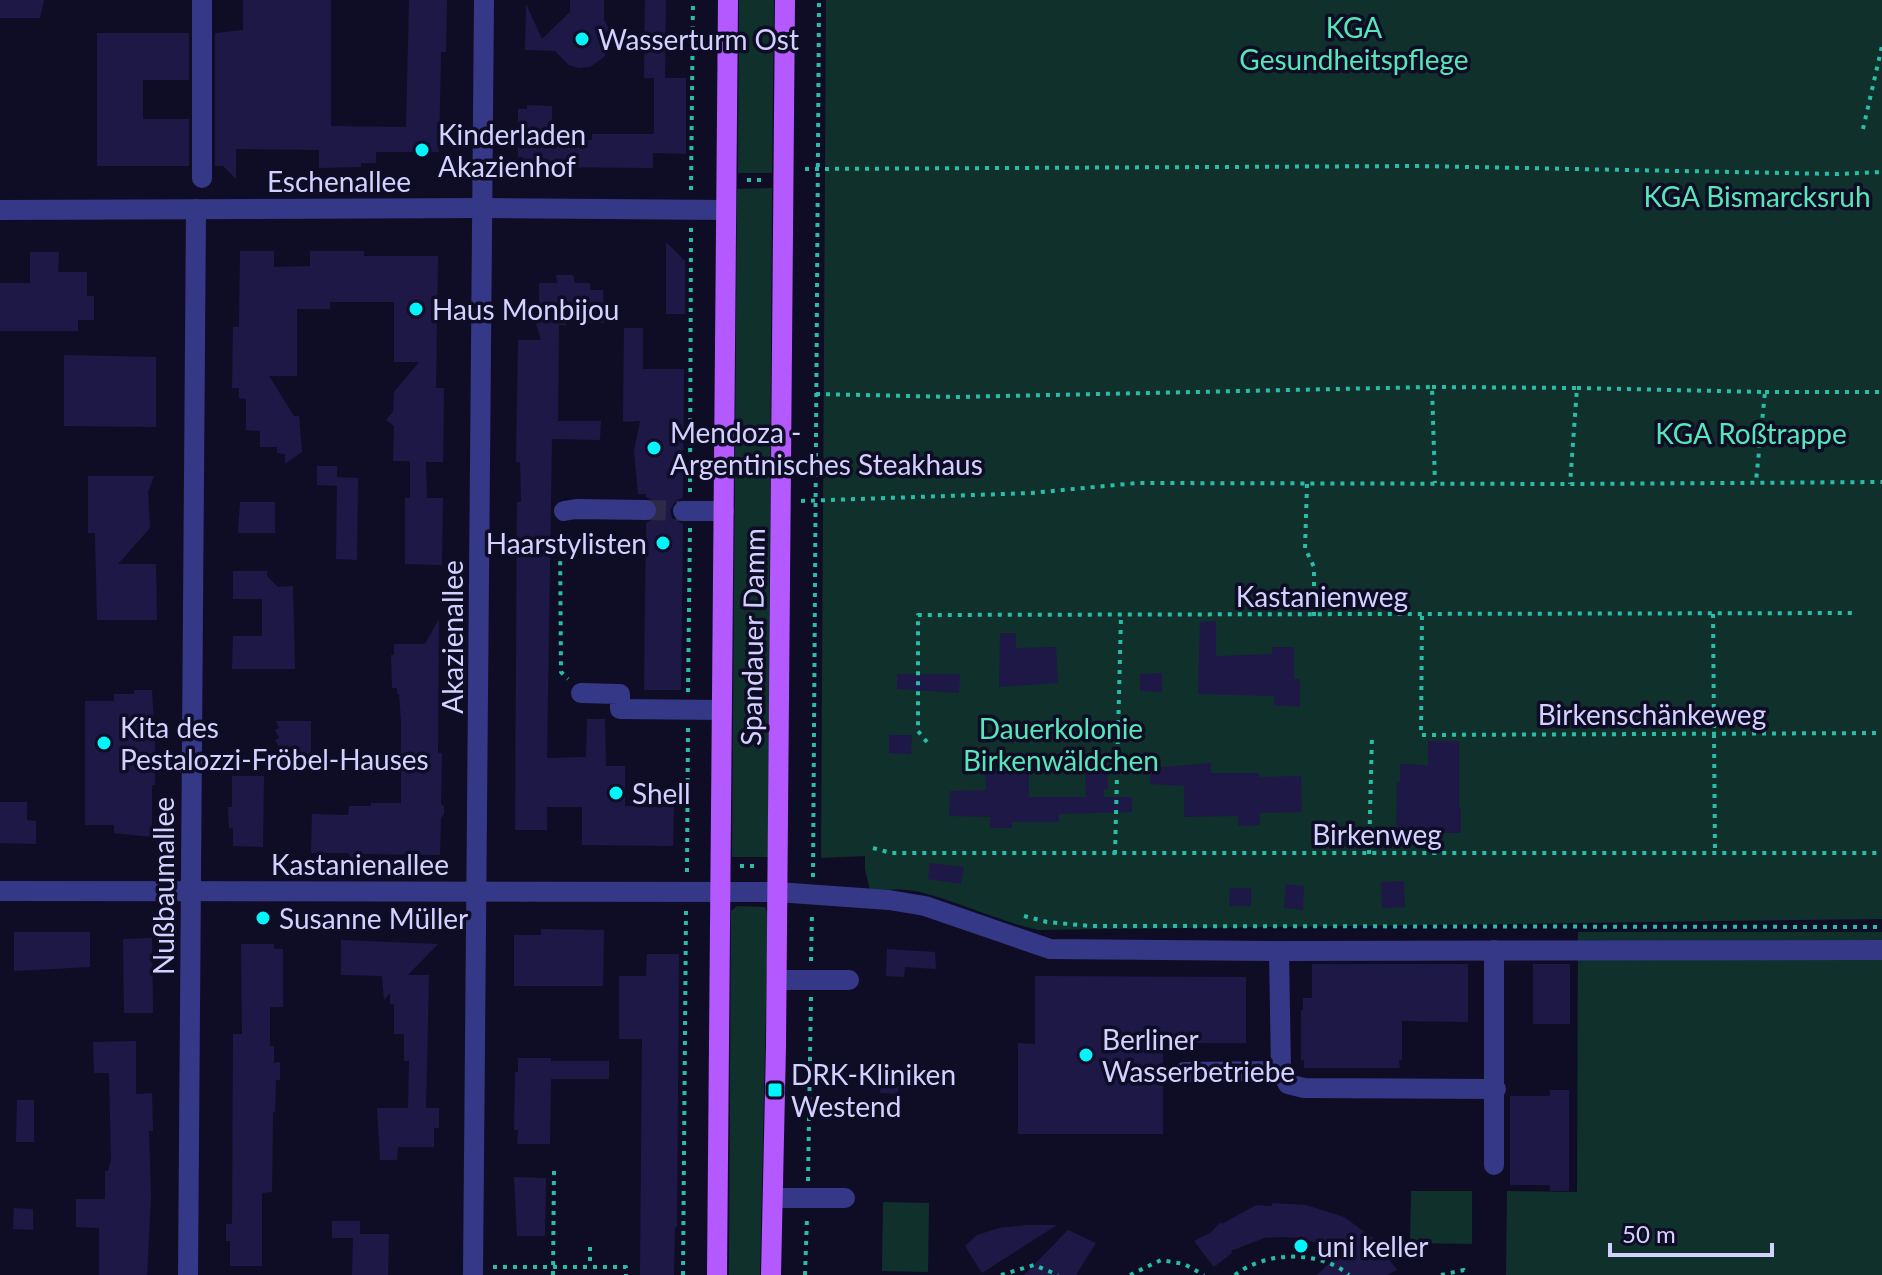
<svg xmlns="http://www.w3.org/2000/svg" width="1882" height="1275" viewBox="0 0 1882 1275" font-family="Lato,sans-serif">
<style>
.green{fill:#10302c}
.building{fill:#1e1847}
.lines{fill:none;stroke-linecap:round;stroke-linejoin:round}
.minor-tunnel{stroke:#2c2a46;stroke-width:20;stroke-dasharray:20 10;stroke-linecap:butt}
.path{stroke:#27bda9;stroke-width:4;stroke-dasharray:4 6;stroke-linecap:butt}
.minor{stroke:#353887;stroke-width:20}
.major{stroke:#b458ff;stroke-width:20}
.poi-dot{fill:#00f6fc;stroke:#0f0d25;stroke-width:3}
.labels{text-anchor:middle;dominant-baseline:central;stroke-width:7;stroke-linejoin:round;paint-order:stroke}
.park-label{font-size:28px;fill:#55e7b8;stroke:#0f0d25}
.poi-label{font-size:28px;fill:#d3d1ff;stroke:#0f0d25;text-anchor:start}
.street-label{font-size:28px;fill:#d3d1ff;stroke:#0f0d25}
</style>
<rect width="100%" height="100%" fill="#0f0d25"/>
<g class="green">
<polygon points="739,0 774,0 772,173 738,173"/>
<path d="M826,0h1056v919l-844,11c-40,-9 -78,-28 -118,-38 -17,-4 -33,-2 -50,-2l-5,-21v-13l-44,2z"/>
<polygon points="772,188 768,857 732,857 737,189"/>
<polygon points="737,906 765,907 768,914 760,1275 729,1275 731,911"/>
<polygon points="1578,932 1882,932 1882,1275 1506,1275 1507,1191 1577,1192"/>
<polygon points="1411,1191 1472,1191 1472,1244 1410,1243"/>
<polygon points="883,1202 929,1203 928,1272 882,1271"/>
</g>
<g class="building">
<polygon points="0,0 44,0 40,18 0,18"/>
<polygon points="243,0 331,0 331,126 406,127 409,0 447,0 446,52 441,52 439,152 376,152 376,163 361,163 361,167 319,168 319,150 236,149 236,179 223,166 215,166 215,33 243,30"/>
<polygon points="570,0 604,0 604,20 610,31 611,42 604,57 590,67 579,68 569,65 555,51 525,50 526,4 542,39 570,12"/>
<polygon points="645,0 666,0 665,78 644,78"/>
<polygon points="97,33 189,33 189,80 143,80 143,119 189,119 189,166 97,166"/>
<polygon points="654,78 686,78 686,154 653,153 653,168 528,167 528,163 523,163 523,157 518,157 518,109 527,109 527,105 552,106 552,139 592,140 592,134 654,134"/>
<polygon points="666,242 685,261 685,314 666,314"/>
<polygon points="240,251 274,251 274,267 310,266 310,251 364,251 364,256 438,256 436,388 444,388 443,462 426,462 427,498 443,498 442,565 405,564 405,498 410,498 410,461 393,461 394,426 386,420 393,412 394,392 419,362 394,362 394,302 330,302 330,309 297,309 297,376 269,376 294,416 299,416 302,452 285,464 285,454 277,453 277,447 260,447 260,431 246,430 246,399 239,398 239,388 232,388 233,327 239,327"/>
<polygon points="30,252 59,252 58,272 87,272 87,296 94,296 94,320 78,320 78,331 0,331 0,283 30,283"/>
<polygon points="556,275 573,275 575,283 590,283 590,290 603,290 604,323 566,322 566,325 559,325 558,421 601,421 600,440 552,439 547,758 586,757 587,719 605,719 606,766 625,766 625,806 674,807 673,846 582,845 582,807 547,807 547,830 515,830 517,502 521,502 520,462 516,462 518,340 541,340 535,320 539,314 539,283 557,283"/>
<polygon points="624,328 643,328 643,369 684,369 683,498 676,500 670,510 672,518 683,524 681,690 644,690 646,523 657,517 659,509 657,503 646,497 646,494 638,494 634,451 640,421 623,422"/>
<polygon points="64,355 156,357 156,427 64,426"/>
<polygon points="317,466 337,466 337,477 358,478 357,560 336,559 337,486 317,485"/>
<polygon points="88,476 154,476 148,492 150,528 118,564 156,564 157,620 97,620 95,533 88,533"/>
<polygon points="240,502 275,502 275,533 238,533"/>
<polygon points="233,571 267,571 267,576 278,587 293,586 295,669 232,669 233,636 262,636 262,599 233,599"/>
<polygon points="439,619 438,753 442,753 441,804 444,807 444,814 441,818 440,855 362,854 354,862 348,853 311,853 312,814 348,815 349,806 371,806 371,803 401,803 401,721 399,694 397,694 397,688 392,688 391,655 394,655 394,644 425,644"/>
<polygon points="1216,621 1216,656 1272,654 1272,647 1294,647 1294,679 1300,679 1300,707 1274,705 1274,696 1198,694 1200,622"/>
<polygon points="1000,633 1016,633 1016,648 1056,647 1058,683 999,687"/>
<polygon points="1162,673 1162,692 1140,691 1140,674"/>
<polygon points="897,674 960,674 959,693 897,689"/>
<polygon points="134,690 152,690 155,740 155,785 152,785 152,837 114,833 114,825 85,825 85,701 114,701 114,694 134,694"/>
<polygon points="276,721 311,721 311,753 285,767 275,751 280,748 275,740 279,738 275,730 279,728"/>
<polygon points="889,735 912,735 911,754 889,753"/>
<polygon points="1428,741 1459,741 1459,808 1461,808 1461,833 1396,833 1397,782 1400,782 1400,764 1428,765"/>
<polygon points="1211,763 1211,773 1259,773 1259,777 1301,776 1302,812 1260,813 1260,825 1238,826 1238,816 1184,817 1184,786 1150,784 1150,768"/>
<polygon points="1029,768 1029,797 1086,797 1085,773 1107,773 1108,789 1104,789 1104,797 1132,797 1132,812 1059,814 1059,822 1012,822 1012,828 990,828 990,817 949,816 950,791 986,790 985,770"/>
<polygon points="232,776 264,776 263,847 233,846 233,828 229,828 228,807 232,807"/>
<polygon points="0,802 27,802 27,820 36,821 36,844 0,843"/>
<polygon points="930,863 964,867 961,884 928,879"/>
<polygon points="1404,881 1405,907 1382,908 1381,882"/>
<polygon points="1286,884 1304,886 1303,910 1284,908"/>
<polygon points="1230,888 1251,888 1251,906 1229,906"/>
<polygon points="541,929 604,930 603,986 514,986 514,935 541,935"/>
<polygon points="14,932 90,932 90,967 14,971"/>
<polygon points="152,938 153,1013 124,1013 123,939"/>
<polygon points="341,940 438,944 408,975 429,975 426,1108 439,1108 439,1128 434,1128 434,1147 398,1147 397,1160 380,1160 377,1108 408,1108 409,1061 404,1061 404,1034 394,1034 394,1004 390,1004 390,993 384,1000 382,976 341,975"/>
<polygon points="241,944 274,944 274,949 283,949 283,1007 270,1007 270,1046 274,1046 274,1063 280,1062 280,1080 276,1080 275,1112 273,1112 272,1192 262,1193 262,1266 230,1266 230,1241 226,1241 226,1224 232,1224 233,1034 242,1034"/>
<polygon points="887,949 935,952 936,969 905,967 904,977 886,976"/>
<polygon points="647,954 679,954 677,1227 675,1227 674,1275 640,1275 642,1039 619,1039 619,976 646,976"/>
<polygon points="1312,964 1468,964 1468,1022 1402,1021 1402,1060 1399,1060 1400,1068 1304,1068 1304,1060 1301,1060 1301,1010 1303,1010 1303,998 1312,998"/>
<rect x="1533" y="964" width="37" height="60"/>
<polygon points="1035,976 1246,977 1246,1043 1163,1043 1163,1134 1018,1134 1018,1043 1035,1044"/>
<polygon points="136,1041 136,1094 152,1093 153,1131 149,1131 151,1198 147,1275 99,1275 99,1228 76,1227 76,1199 105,1199 105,1171 108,1171 111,1159 109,1073 94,1073 93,1042"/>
<polygon points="518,1058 551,1058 551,1061 609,1061 609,1079 551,1079 550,1144 517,1144 518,1130 514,1130 515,1072 518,1072"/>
<polygon points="881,1071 899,1072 898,1094 880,1093"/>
<polygon points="1550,1090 1569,1090 1569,1191 1550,1191 1550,1185 1510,1185 1510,1096 1550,1096"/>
<polygon points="17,1100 34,1100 34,1142 16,1142"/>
<polygon points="514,1177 546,1178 545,1236 517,1236"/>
<polygon points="1272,1203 1306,1205 1344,1217 1373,1238 1397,1270 1387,1275 1317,1275 1344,1249 1297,1238 1281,1237 1264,1238 1231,1251 1232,1253 1214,1267 1194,1241 1210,1233 1221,1222 1222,1224 1256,1205 1272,1206"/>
<polygon points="14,1208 33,1209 33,1230 13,1229"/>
<polygon points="332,1221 360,1221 360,1234 389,1234 388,1275 352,1275 353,1238 332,1238"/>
<polygon points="1027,1225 1057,1225 982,1273 965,1246 977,1235 999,1228"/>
<polygon points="1068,1230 1096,1243 1076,1275 1024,1275"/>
</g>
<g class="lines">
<polyline class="minor-tunnel" points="646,510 683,511"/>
<g class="path">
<polyline points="1863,129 1882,46"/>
<polyline points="805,169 1418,166 1837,174 1882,172"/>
<polyline points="747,180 766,180"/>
<polyline points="691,190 693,0"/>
<polyline points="1432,387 1577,388 1570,484"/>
<polyline points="1577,388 1765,392 1756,481"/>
<polyline points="1765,392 1882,392"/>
<polyline points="816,394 956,397 1432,387 1435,483"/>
<polyline points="1307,484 1305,548 1314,567 1314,616"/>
<polyline points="690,492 691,228"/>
<polyline points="801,501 1031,493 1137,483 1570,484 1882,482"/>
<polyline points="562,532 560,534 561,672 568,679"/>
<polyline points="1713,614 1715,853"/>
<polyline points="1422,616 1421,735 1882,733"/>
<polyline points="688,692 690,528"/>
<polyline points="927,742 918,731 918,615 1856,613"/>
<polyline points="873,848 891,853 1882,853"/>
<polyline points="1115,854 1121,616"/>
<polyline points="1369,854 1372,735"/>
<polyline points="740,866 760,866"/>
<polyline points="687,872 688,728"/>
<polyline points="813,877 819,0"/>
<polyline points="1024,916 1047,922 1090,926 1882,927"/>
<polyline points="811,961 812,913"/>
<polyline points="808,1181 811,997"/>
<polyline points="590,1247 590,1267"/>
<polyline points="493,1267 626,1267 626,1275"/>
<polyline points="553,1275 554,1171"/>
<polyline points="683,1275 686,911"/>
<polyline points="805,1275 807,1217"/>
<polyline points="1001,1275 1034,1265 1058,1275"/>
<polyline points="1130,1275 1161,1260 1184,1264 1204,1275"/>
<path d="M1235,1275c30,-24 85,-25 114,0"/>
<polyline points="1441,1275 1464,1270 1468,1275"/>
</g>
<g class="minor">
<polyline points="202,178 202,0"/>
<polyline points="0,210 483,208 726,210"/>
<polyline points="564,511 576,509 646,510"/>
<polyline points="683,511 724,511"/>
<polyline points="581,693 620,694 620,709 722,710"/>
<polyline points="0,891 777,892 889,900 925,906 1050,949 1279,951 1882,950"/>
<polyline points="1279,951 1281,1071 1288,1084 1304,1088 1496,1089"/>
<polyline points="777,980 849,980"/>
<polyline points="1184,1072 1281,1071"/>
<polyline points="1494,1165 1494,950"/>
<polyline points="773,1198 845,1198"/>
<polyline points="188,1275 196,209"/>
<polyline points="473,1275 484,0"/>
</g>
<g class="major">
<polyline points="717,1275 728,0"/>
<polyline points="771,1275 776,1046 785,0"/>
</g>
</g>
<g class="poi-dot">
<circle cx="582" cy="39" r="8"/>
<circle cx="422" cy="150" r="8"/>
<circle cx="416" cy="309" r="8"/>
<circle cx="654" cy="448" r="8"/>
<circle cx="663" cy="543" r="8"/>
<circle cx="104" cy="743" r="8"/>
<circle cx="616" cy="793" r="8"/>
<circle cx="263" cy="918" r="8"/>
<circle cx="1086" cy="1055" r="8"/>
<rect x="767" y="1082" width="16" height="16" rx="4"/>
<circle cx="1301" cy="1246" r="8"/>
</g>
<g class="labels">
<g class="park-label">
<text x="1354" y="27">KGA<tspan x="1354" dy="32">Gesundheitspflege</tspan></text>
<text x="1757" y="196">KGA Bismarcksruh</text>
<text x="1751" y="433">KGA Roßtrappe</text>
<text x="1061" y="728">Dauerkolonie<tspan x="1061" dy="32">Birkenwäldchen</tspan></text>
</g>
<g class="poi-label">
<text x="598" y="39">Wasserturm Ost</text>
<text x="438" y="134">Kinderladen<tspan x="438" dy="32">Akazienhof</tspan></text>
<text x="432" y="309">Haus Monbijou</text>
<text x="670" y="432">Mendoza -<tspan x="670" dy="32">Argentinisches Steakhaus</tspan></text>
<text x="647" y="543" text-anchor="end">Haarstylisten</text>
<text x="120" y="727">Kita des<tspan x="120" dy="32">Pestalozzi-Fröbel-Hauses</tspan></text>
<text x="632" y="793">Shell</text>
<text x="279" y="918">Susanne Müller</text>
<text x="1102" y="1039">Berliner<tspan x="1102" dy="32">Wasserbetriebe</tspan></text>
<text x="791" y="1074">DRK-Kliniken<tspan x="791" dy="32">Westend</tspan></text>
<text x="1317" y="1246">uni keller</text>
</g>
<g class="street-label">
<text x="339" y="181">Eschenallee</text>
<text x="1322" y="596">Kastanienweg</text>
<text transform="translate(452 637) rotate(-90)">Akazienallee</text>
<text transform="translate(752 637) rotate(-89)">Spandauer Damm</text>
<text x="1652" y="714">Birkenschänkeweg</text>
<text x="1377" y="834">Birkenweg</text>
<text x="360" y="864">Kastanienallee</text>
<text transform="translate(163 886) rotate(-90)">Nußbaumallee</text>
</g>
</g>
<path d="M1610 1243v12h162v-12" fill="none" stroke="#d3d1ff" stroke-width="4"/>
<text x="1622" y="1243" font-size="24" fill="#d3d1ff" stroke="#0f0d25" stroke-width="6" paint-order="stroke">50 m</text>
</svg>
